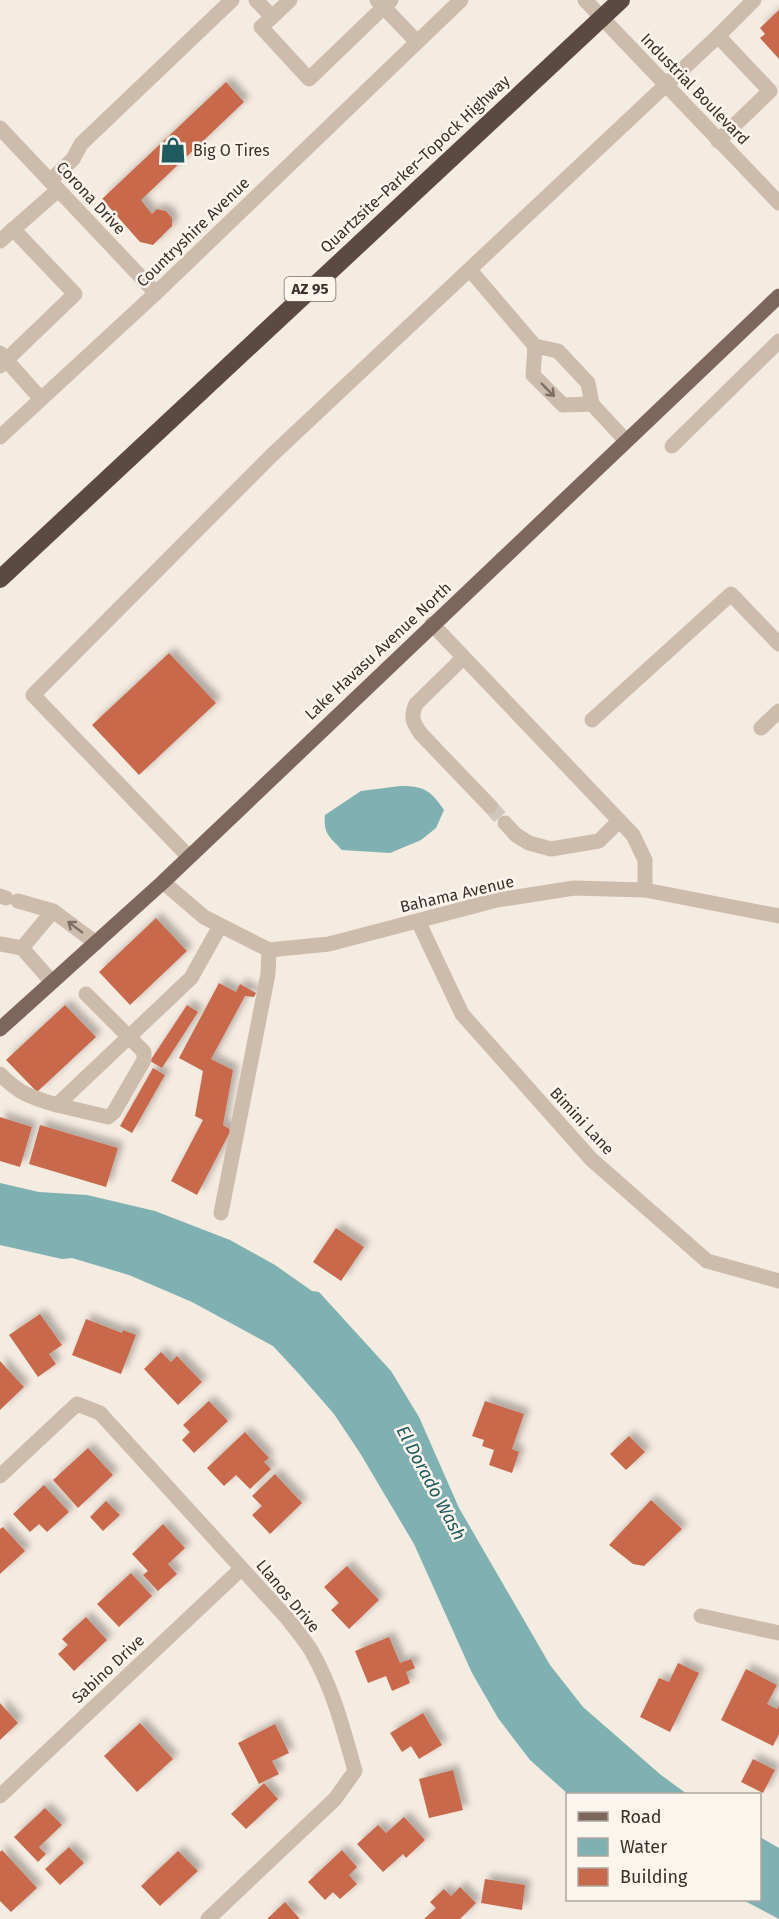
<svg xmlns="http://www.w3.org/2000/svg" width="779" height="1919" viewBox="0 0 779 1919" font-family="'Fira Sans',sans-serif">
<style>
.water{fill:#7fb0b2}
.building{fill:#c8694b;filter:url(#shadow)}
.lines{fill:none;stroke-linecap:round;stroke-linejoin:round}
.minor-tunnel{stroke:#cfc6bd;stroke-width:15;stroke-dasharray:15 8;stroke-linecap:butt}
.minor{stroke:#cdbbac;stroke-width:15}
.major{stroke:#7d675c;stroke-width:15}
.highway{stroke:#5c4a42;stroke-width:18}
.oneway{stroke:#7d6f65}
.labels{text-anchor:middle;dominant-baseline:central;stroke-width:5;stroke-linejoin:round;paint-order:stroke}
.shield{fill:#fbf5ee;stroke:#756b66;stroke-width:1.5}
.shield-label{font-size:15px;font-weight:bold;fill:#3b302b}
.street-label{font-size:16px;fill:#3b302b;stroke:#fbf5ee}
.poi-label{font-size:16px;fill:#3b302b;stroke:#fbf5ee;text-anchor:start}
.water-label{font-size:18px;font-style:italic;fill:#1f5a5e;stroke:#fbf5ee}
</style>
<defs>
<filter id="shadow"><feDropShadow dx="5.5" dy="-5.5" stdDeviation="3" flood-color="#0004"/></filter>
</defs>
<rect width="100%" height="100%" fill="#f4ebe1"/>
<g class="water">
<path d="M400,786c25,0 31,5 44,24l-8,18 -15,12 -31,13 -48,-3c-12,-13 -19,-16 -17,-35l36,-24z"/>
<polygon points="0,1183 39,1192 87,1195 155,1211 230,1240 275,1265 312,1291 319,1292 391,1371 419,1417 459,1508 550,1665 583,1707 661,1775 687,1794 568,1794 530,1760 498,1718 472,1673 414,1544 360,1453 334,1414 300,1375 273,1346 192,1302 129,1275 72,1258 62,1259 0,1245"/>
<polygon points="760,1837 779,1848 779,1919 743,1900 760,1900"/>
</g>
<g class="building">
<polygon points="779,10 779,59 760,38 765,34 760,28"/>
<polygon points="226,82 244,102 141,200 152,214 157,209 166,211 172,218 172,226 153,245 140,242 102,199"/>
<polygon points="169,653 216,703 139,775 92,725"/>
<polygon points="156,918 187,951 130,1005 99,972"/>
<polygon points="219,983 236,992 240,984 256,993 254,997 245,996 211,1059 233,1070 223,1125 231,1130 197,1195 171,1181 203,1120 195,1116 203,1071 179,1058"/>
<polygon points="65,1005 96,1037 37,1092 6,1060"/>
<polygon points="187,1005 198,1012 162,1068 150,1061"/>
<polygon points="153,1068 165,1075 132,1133 120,1126"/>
<polygon points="0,1117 32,1127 20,1167 0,1161"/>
<polygon points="40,1125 118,1148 106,1187 29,1164"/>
<polygon points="336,1228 364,1247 341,1281 313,1262"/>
<polygon points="40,1314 62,1345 49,1354 56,1364 38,1377 9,1335"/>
<polygon points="86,1319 122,1333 123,1330 136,1335 121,1374 72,1355"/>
<polygon points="161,1352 171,1362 177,1356 202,1382 178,1405 144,1369"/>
<polygon points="0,1361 24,1387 0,1410"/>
<polygon points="209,1401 228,1421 194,1453 182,1440 190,1432 183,1425"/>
<polygon points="485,1401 524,1414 512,1449 519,1452 512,1473 489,1465 494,1450 482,1446 484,1440 472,1436"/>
<polygon points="245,1432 269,1458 264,1462 271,1469 250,1489 236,1475 224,1486 207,1468"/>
<polygon points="629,1436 645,1452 626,1470 610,1454"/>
<polygon points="88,1448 113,1475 78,1508 53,1480"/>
<polygon points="275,1474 302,1503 270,1534 252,1515 262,1506 252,1496"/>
<polygon points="44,1485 69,1512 47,1532 39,1524 30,1532 13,1514"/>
<polygon points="651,1500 682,1529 644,1566 633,1564 609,1545"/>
<polygon points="106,1501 120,1515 103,1531 90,1517"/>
<polygon points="163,1524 185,1548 168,1564 177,1574 158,1591 143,1575 148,1571 132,1554"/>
<polygon points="3,1527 25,1551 0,1574 0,1529"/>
<polygon points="347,1566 379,1600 349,1629 331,1610 339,1603 324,1587"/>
<polygon points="131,1573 152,1596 119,1627 97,1604"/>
<polygon points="86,1617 107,1640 74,1671 58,1654 68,1645 62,1639"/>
<polygon points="389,1637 400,1663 411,1659 415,1668 406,1672 410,1683 392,1691 386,1676 368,1683 355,1651"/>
<polygon points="678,1663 699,1673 670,1732 640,1717 659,1678 669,1682"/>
<polygon points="746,1669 777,1685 767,1704 777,1709 779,1706 779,1734 773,1746 721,1720"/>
<polygon points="0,1703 18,1723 0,1740"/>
<polygon points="423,1713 442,1745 419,1759 411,1746 402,1752 390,1733"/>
<polygon points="140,1723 173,1759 137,1792 104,1756"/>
<polygon points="275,1724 289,1753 272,1761 279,1774 259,1784 238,1743"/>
<polygon points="753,1759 775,1770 763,1793 741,1782"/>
<polygon points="453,1770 463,1810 429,1818 419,1779"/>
<polygon points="264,1783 278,1799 246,1829 231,1814"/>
<polygon points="45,1808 62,1825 39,1847 46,1854 38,1862 14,1837"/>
<polygon points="404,1817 425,1840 406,1858 403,1854 383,1872 357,1844 378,1825 386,1833"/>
<polygon points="69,1847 84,1863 60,1885 45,1869"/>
<polygon points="2,1850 37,1888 11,1912 0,1901 0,1852"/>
<polygon points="342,1850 357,1867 349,1875 357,1884 340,1899 333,1892 325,1900 308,1882"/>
<polygon points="178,1851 198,1871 160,1906 141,1886"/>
<polygon points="485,1879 525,1885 522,1910 481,1903"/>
<polygon points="460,1887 476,1903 460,1919 424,1919 436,1908 430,1902 444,1889 451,1896"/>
<polygon points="285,1902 300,1919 267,1919"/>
</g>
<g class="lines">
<polyline class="minor-tunnel" points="490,806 505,823"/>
<g class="minor">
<polyline points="256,0 272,17 290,0"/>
<polyline points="377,0 417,42"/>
<polyline points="585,0 779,203"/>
<polyline points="272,17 261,27 309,79 391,0"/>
<polyline points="718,36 754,0"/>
<polyline points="0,128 156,293"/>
<polyline points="50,181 73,159 81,144 232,0"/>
<polyline points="0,241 58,190"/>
<polyline points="470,270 535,346 558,351 588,383 592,404 626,441"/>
<polyline points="535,346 533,375 563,405 592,404"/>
<polyline points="0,353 41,399"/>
<polyline points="0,366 75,294 13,229"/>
<polyline points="0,437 156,293 461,0"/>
<polyline points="672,446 779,341"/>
<polyline points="432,624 633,835 645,860 645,890"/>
<path d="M463,658l-47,46c-6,13 -3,19 5,30l69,72"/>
<polyline points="592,720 731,594 779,644"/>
<polyline points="761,728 779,711"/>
<polyline points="505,823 516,835 529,843 551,849 599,841 619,821"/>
<polyline points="188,856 33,695 272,455 718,36 770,91 718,141"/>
<polyline points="163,882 204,917 269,950 329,944 497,900 574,888 645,890 779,916"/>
<polyline points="0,896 6,898"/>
<polyline points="18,901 53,911 96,943"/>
<polyline points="418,921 462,1014 591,1159 707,1261 779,1281"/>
<polyline points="0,944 22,948"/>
<polyline points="52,982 22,948 53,911"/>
<path d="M0,1074c20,20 30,23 57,31l134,-127 29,-52"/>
<polyline points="57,1105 108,1117 114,1112 144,1060 144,1052 86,994"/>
<polyline points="221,1213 268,974 269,950"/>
<path d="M0,1476l77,-72 23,9 187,205c8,11 18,22 25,34 21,37 32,79 43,119l-20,28 -127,120"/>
<polyline points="701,1616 779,1633"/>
<polyline points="0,1796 241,1569"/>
</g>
<polyline class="major" points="0,1029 163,882 779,296"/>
<polyline class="highway" points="0,579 621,0"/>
</g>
<defs><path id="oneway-shaft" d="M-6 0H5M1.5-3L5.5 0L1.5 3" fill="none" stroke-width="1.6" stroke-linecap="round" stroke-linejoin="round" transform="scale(1.5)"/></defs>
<g class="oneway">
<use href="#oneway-shaft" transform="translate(548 390) rotate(45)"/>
<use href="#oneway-shaft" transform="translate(75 927) rotate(-143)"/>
</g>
<defs>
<g id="shop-bare" transform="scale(2.07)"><path d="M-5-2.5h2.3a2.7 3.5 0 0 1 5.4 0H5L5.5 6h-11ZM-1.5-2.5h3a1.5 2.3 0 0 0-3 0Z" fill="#1f5a5e" stroke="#fbf5ee" stroke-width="2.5" paint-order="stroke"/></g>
</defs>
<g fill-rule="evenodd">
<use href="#shop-bare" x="173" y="150"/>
</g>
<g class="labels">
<rect class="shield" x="284.5" y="277" width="51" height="24" rx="4.5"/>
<g class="shield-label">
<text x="310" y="289">AZ 95</text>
</g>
<g class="street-label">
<text transform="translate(695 89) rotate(46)">Industrial Boulevard</text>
<text transform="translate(415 164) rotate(-43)">Quartzsite–Parker–Topock Highway</text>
<text transform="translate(91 198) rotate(47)">Corona Drive</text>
<text transform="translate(193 232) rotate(-44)">Countryshire Avenue</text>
<text transform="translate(378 651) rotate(-43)">Lake Havasu Avenue North</text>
<text transform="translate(457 894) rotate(-13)">Bahama Avenue</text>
<text transform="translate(582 1121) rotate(47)">Bimini Lane</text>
<text transform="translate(288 1596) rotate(50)">Llanos Drive</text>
<text transform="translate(108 1669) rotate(-43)">Sabino Drive</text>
</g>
<g class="poi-label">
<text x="193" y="150">Big O Tires</text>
</g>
<g class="water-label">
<text transform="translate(431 1483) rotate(62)">El Dorado Wash</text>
</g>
</g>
<rect x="566" y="1793" width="195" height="108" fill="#fbf5ee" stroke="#aea6a0" stroke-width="1.5"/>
<rect x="578" y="1812" width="30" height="9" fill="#7d675c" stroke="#aea6a0" stroke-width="1.5"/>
<text x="620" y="1823" font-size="18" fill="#3b302b">Road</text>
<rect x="578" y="1838" width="30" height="18" fill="#7fb0b2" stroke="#aea6a0" stroke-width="1.5"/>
<text x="620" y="1853" font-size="18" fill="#3b302b">Water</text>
<rect x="578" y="1868" width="30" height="18" fill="#c8694b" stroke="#aea6a0" stroke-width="1.5"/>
<text x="620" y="1883" font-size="18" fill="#3b302b">Building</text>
</svg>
